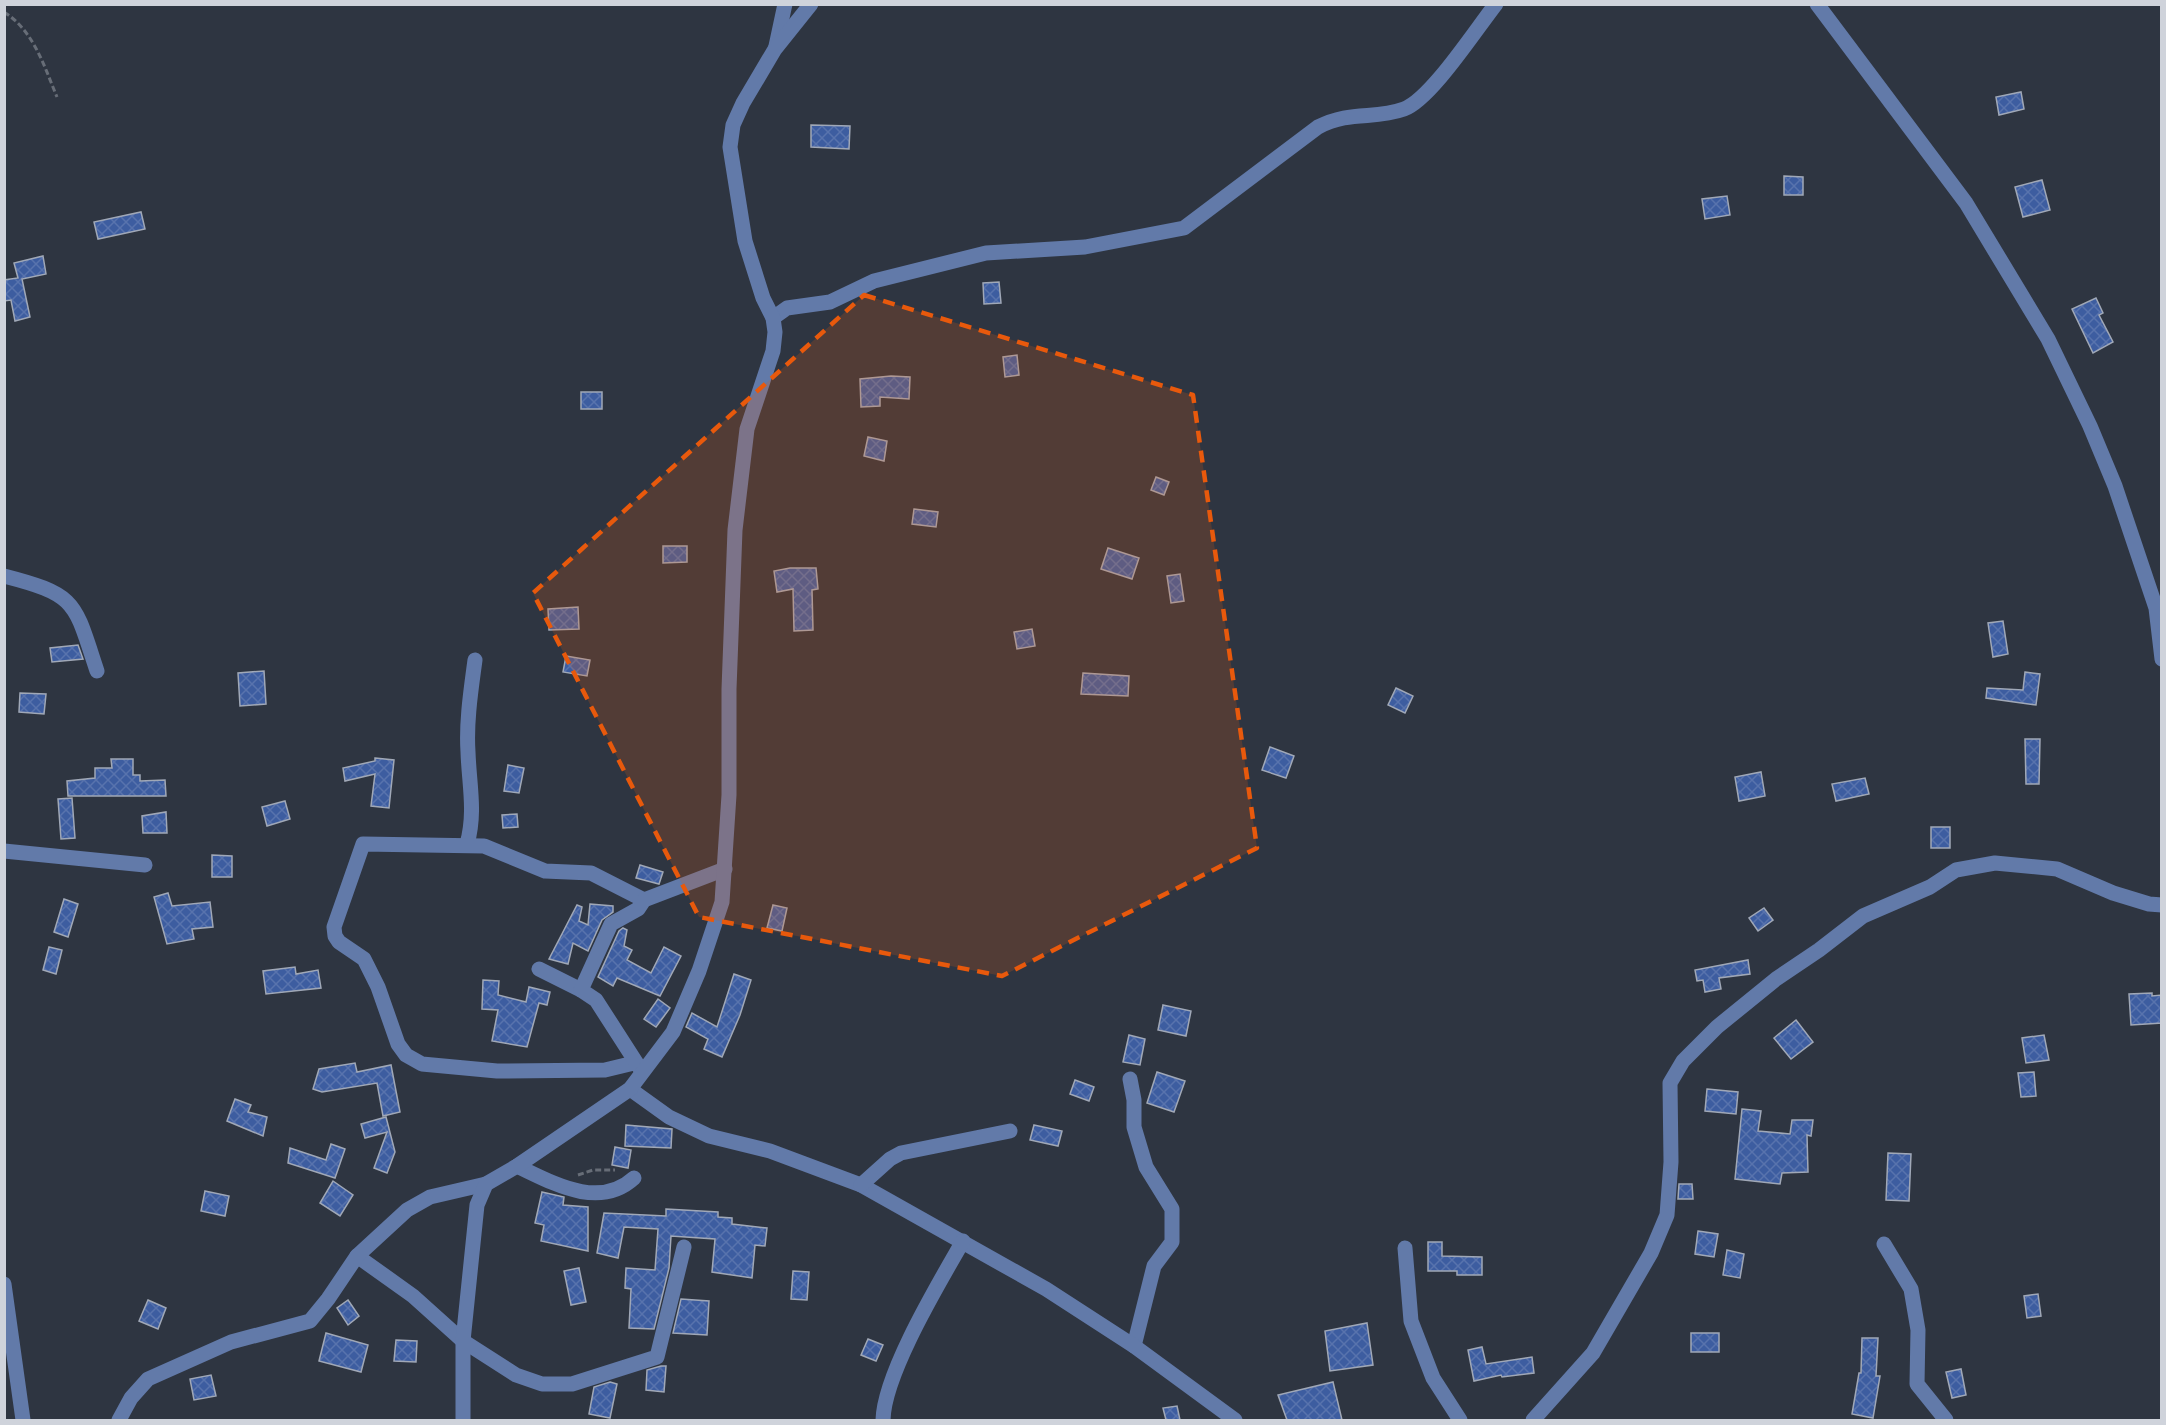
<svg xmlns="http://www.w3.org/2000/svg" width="2166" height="1425" viewBox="0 0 2166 1425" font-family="Lato,sans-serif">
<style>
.building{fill:url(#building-cross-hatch);stroke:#a0a8b7;stroke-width:1.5}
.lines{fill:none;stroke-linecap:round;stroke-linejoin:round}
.path{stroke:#676d77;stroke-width:3;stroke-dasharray:6 3;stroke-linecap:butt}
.minor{stroke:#627aa9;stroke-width:15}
.marked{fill:#e8590c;fill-opacity:0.2;stroke:#e8590c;stroke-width:4.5;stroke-dasharray:12 8;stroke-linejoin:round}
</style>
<defs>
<pattern id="building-cross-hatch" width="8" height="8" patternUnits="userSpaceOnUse" patternTransform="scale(1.5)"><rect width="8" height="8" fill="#3d5da0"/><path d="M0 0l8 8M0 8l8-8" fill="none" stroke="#5873ad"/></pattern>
</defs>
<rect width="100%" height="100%" fill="#2e3541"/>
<g class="building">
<polygon points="2021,92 2024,109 1999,115 1996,97"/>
<polygon points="811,125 850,126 849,149 811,147"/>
<polygon points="1784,176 1803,177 1803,195 1784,195"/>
<polygon points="2042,180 2050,210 2023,217 2015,187"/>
<polygon points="1727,196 1730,215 1705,219 1702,199"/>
<polygon points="141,212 145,229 98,239 94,222"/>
<polygon points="43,256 46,274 22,279 30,317 15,321 11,300 4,301 4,280 18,278 14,263"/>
<polygon points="999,282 1001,303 984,304 983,283"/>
<polygon points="2096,298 2103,313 2099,315 2113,342 2093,353 2072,309"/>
<polygon points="1017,355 1019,375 1005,377 1003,357"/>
<polygon points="891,376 910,377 909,399 880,397 880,406 861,407 860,379"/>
<rect x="581" y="392" width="21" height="17"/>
<polygon points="868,437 887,441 884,461 864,456"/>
<polygon points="1156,477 1169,482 1164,495 1151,490"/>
<polygon points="914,509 938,512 936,527 912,524"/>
<polygon points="663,546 687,546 687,562 663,563"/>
<polygon points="1108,548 1139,558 1132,579 1101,569"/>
<polygon points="790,568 816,568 818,589 812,590 813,630 794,631 793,589 777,592 774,571"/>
<polygon points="1180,574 1184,601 1171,603 1167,576"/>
<polygon points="578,607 579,629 549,630 548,609"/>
<polygon points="2003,621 2008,654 1993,657 1988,623"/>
<polygon points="1032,629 1035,646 1017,649 1014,632"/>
<polygon points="78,645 83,659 52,662 50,648"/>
<polygon points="566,656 590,660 587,676 563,672"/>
<polygon points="264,671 266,704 240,706 238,673"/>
<polygon points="2025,672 2040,674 2036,705 1986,698 1987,688 2023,690"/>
<polygon points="1083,673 1129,676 1128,696 1081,694"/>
<polygon points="1396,688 1413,696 1405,713 1388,705"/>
<polygon points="20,693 46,694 44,714 19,712"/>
<polygon points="2025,739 2040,739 2039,784 2026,784"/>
<polygon points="1270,747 1294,756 1286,778 1262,770"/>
<polygon points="375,758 394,760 389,808 371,806 375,774 345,781 343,768 375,761"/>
<polygon points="111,759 133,759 133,775 140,775 140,781 165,780 166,796 68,796 67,781 95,778 95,768 112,768"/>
<polygon points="508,765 524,768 519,793 504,791"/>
<polygon points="1761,772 1765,796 1739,801 1735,777"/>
<polygon points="1865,778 1869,794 1836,801 1832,784"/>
<polygon points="72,798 75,838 61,839 58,799"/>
<polygon points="285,801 290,819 267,826 262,807"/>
<polygon points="166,812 167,833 143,833 142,816"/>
<polygon points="517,814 518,827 503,828 502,815"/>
<rect x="1931" y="827" width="19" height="21"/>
<polygon points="212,855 232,856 232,877 212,877"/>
<polygon points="640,865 663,872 659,884 636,878"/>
<polygon points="168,893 172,906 210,902 213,927 192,929 194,939 167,944 154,897"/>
<polygon points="64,899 78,904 68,937 54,932"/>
<polygon points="590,904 613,906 613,912 602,920 588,951 573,943 568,964 549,959 577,905 582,907 579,921 588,925"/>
<polygon points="773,905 787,908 782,931 767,928"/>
<polygon points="1764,908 1773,920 1758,931 1749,918"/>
<polygon points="623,928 627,930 624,946 632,950 627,960 651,973 664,947 681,956 660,996 617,978 613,986 598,977 619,931"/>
<polygon points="49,947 62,950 56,974 43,970"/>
<polygon points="1748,960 1750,974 1719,978 1721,989 1705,992 1703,980 1697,981 1695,970"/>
<polygon points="295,967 296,974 318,970 321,988 266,994 263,971"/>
<polygon points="734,974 751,980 740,1015 722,1057 704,1049 708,1039 686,1027 692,1013 717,1027"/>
<polygon points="483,980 499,981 498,995 526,1002 529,987 550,992 547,1005 539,1003 527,1047 492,1041 498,1010 482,1009"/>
<polygon points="2152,993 2152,996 2162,995 2162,1023 2131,1025 2129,994"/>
<polygon points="658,999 670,1008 656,1027 644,1019"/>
<polygon points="1163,1005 1191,1011 1186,1036 1158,1030"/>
<polygon points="1796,1020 1813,1042 1791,1059 1774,1038"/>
<polygon points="1129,1035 1145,1039 1140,1065 1123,1062"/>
<polygon points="2044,1035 2049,1060 2026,1063 2022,1038"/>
<polygon points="355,1063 357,1072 391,1065 400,1112 383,1116 377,1083 322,1092 313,1089 319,1069"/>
<polygon points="1157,1072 1185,1081 1174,1112 1147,1103"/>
<polygon points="2034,1072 2036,1096 2021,1097 2018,1073"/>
<polygon points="1075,1080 1094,1087 1089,1101 1070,1094"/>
<polygon points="1707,1089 1738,1092 1736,1114 1705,1111"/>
<polygon points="235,1099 251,1105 248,1112 267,1117 263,1136 227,1121"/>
<polygon points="1742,1109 1761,1111 1758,1131 1790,1134 1792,1120 1813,1120 1811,1136 1807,1135 1808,1172 1782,1173 1780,1184 1735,1179"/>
<polygon points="386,1117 395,1152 387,1173 374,1168 387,1132 365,1138 361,1124"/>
<polygon points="626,1125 672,1129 671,1148 625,1146"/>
<polygon points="1034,1125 1062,1131 1058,1146 1030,1140"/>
<polygon points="331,1144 345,1149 335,1178 288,1163 290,1148 326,1160"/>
<polygon points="615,1147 631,1150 628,1168 612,1165"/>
<polygon points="1888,1153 1911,1154 1909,1201 1886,1200"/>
<polygon points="333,1181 353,1195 340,1216 320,1203"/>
<polygon points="1679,1184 1692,1184 1693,1199 1678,1199"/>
<polygon points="205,1191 229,1196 225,1216 201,1211"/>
<polygon points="542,1192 564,1197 563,1205 588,1207 588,1251 541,1241 544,1225 535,1223"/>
<polygon points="666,1209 718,1212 718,1217 732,1218 732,1224 767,1228 765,1246 755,1245 752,1278 712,1272 715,1239 671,1236 669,1268 654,1329 629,1328 631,1289 625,1288 626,1268 655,1270 658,1229 624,1227 618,1258 597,1253 604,1213 666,1216"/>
<polygon points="1698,1231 1718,1234 1714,1257 1695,1254"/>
<polygon points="1428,1242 1442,1242 1442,1256 1482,1257 1482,1275 1457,1275 1457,1271 1428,1271"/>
<polygon points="1727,1250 1744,1254 1740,1278 1723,1275"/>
<polygon points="579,1268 586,1302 571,1305 564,1271"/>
<polygon points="793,1271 809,1272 807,1300 791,1299"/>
<polygon points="2038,1294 2041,1316 2027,1318 2024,1296"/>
<polygon points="681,1299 709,1301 707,1335 673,1333"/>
<polygon points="148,1300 166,1308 158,1329 139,1321"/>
<polygon points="348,1300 359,1316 348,1325 337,1308"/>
<polygon points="1367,1323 1373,1365 1330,1371 1325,1331"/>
<polygon points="326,1333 368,1345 361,1372 319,1361"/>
<rect x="1691" y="1333" width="28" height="19"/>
<polygon points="1862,1338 1878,1338 1876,1376 1880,1376 1873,1418 1852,1414 1859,1373 1861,1373"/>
<polygon points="868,1339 883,1345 876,1361 861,1355"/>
<polygon points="396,1340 417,1341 416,1362 394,1361"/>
<polygon points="1482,1347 1486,1364 1532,1357 1534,1373 1502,1377 1501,1375 1474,1381 1468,1350"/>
<polygon points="661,1366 666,1366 664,1392 646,1390 647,1370"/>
<polygon points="1961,1369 1966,1395 1952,1398 1946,1372"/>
<polygon points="211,1375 216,1396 194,1400 190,1379"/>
<polygon points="610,1382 617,1384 610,1418 589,1414 594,1387"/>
<polygon points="1333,1382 1342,1420 1287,1420 1278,1395"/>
<polygon points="1177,1406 1180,1420 1166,1420 1163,1408"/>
</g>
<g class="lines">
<g class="path">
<path d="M4,12c30,19 40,54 53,85"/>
<polyline points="578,1175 593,1170 615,1170"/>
</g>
<g class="minor">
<polyline points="1817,4 1966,203 2048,339 2090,426 2115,486 2156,608 2162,659"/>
<polyline points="776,46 785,4"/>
<path d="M773,318l14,-10 43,-6 44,-21 112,-28 99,-6 99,-19 134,-101c33,-17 56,-7 86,-18 27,-10 72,-80 92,-105"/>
<path d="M4,576c74,19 70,26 93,95"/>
<path d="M467,844c9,-32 2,-60 1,-92 -2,-30 3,-62 7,-92"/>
<polyline points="4,851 145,865"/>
<polyline points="539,969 581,990"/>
<polyline points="634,1063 605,1070 497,1071 422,1064 406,1055 398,1044 378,987 364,959 339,942 335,936 334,927 363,844 484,846 545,871 591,873 644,900"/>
<polyline points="641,1070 596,1000 581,990 611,924 638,909 644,900 725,869"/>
<polyline points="1130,1079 1134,1100 1134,1127 1146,1167 1172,1209 1172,1242 1154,1266 1134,1346"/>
<polyline points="630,1089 669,1117 709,1136 770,1151 861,1185 1046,1289 1134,1346 1235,1420"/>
<path d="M517,1166c36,17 82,44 117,12"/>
<polyline points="861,1185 890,1159 901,1153 1010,1131"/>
<polyline points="1884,1244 1911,1289 1918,1330 1917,1384 1946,1420"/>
<polyline points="1405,1248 1411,1321 1433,1378 1460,1420"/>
<polyline points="357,1256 413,1296 463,1341 516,1375 542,1384 572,1384 657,1357 684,1247"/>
<polyline points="4,1284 23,1420"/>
<polyline points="119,1420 131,1398 148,1379 231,1342 310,1321 328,1299 357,1256 407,1210 430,1197 486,1184"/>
<polyline points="463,1420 463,1341 477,1205 486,1184 517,1166 630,1089 673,1032 699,971 722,902 729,795 729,689 735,530 747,429 773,351 775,332 773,318 763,298 745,241 730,147 733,125 743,103 775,49 811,4"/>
<path d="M883,1420c1,-46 56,-137 80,-179"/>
<polyline points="1533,1420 1593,1353 1651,1253 1667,1215 1671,1162 1670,1083 1683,1061 1717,1027 1776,979 1819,950 1863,916 1930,887 1956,870 1995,863 2057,869 2113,893 2149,904 2162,905"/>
</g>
</g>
<path class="marked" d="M864,295l329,100 64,453 -255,128 -303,-59 -166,-324z"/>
<rect width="2166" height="1425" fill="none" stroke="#cfd3db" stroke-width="12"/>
</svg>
